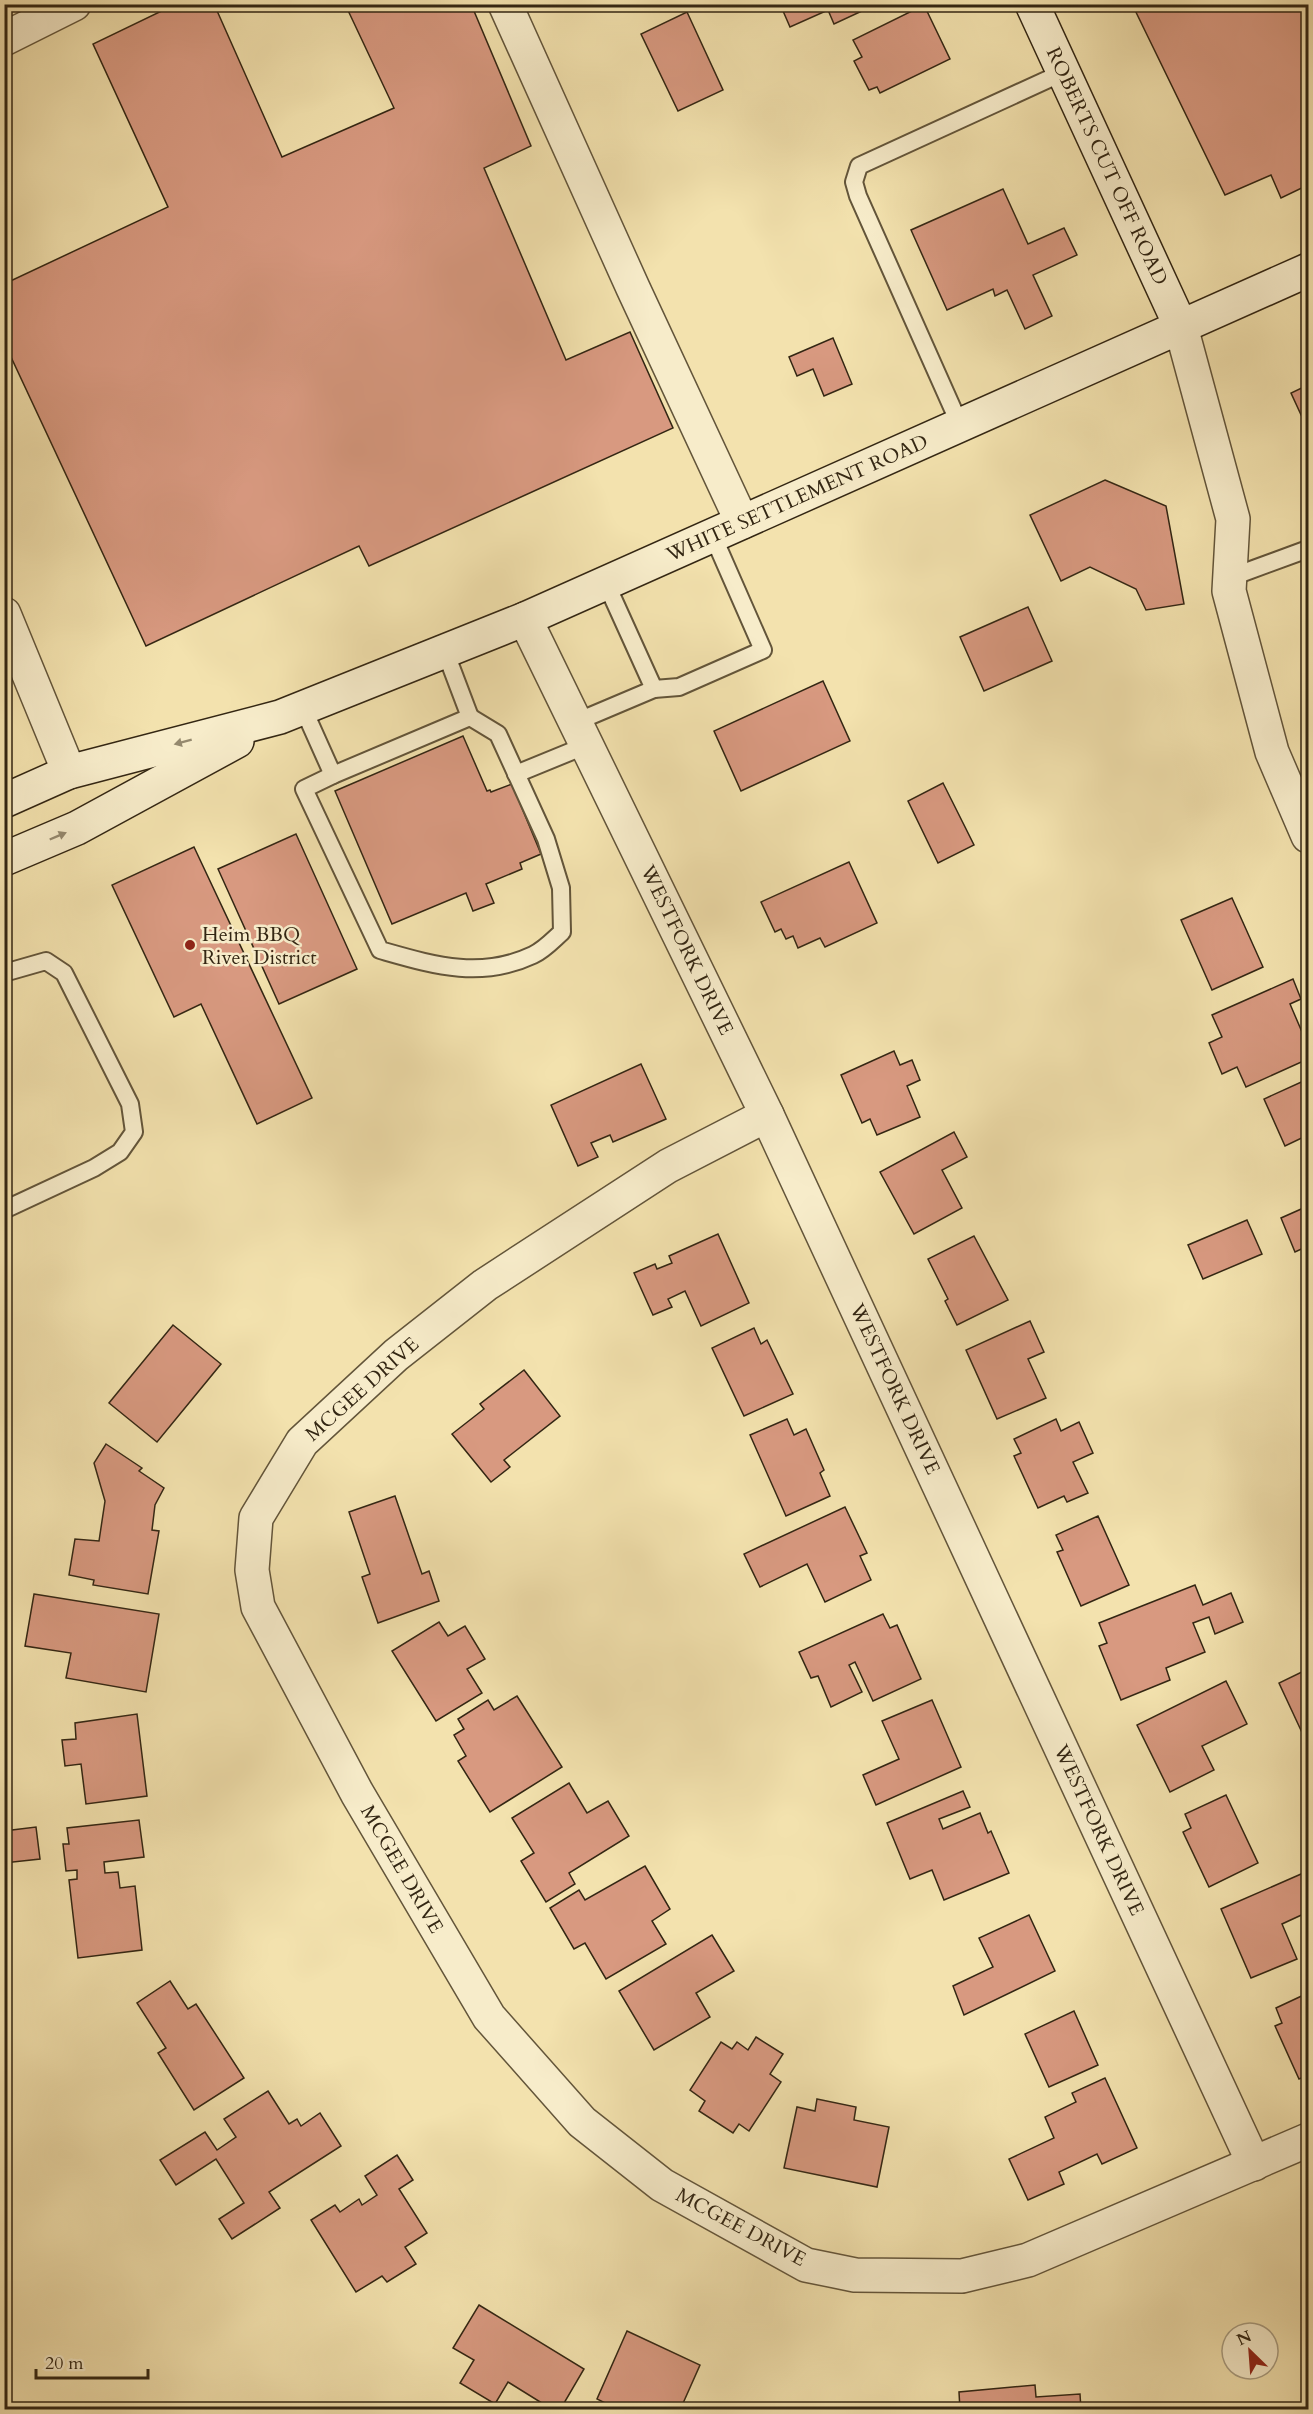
<svg xmlns="http://www.w3.org/2000/svg" width="1313" height="2414" viewBox="0 0 1313 2414" font-family="Cardo,serif">
<style>
.building{fill:#d89980;stroke:#332613;stroke-width:1.5}
.lines{fill:none;stroke-linecap:round;stroke-linejoin:round}
.lane-casing{stroke:#63553a;stroke-width:20}
.street-casing{stroke:#63553a;stroke-width:36}
.secondary-casing{stroke:#332613;stroke-width:36}
.lane{stroke:#f7ecca;stroke-width:16}
.street{stroke:#f7ecca;stroke-width:33}
.secondary{stroke:#f7ecca;stroke-width:33}
.oneway{fill:#95896e}
.poi-dot{fill:#8f2418;stroke:#f7ecca;stroke-width:2}
.labels{text-anchor:middle;dominant-baseline:central;stroke-width:5;stroke-linejoin:round;paint-order:stroke}
.street-label{font-size:20px;fill:#332613;stroke:#f7ecca}
.poi-label{font-size:20px;fill:#332613;stroke:#f7ecca;text-anchor:start}
</style>
<rect width="100%" height="100%" fill="#f3e2ae"/>
<filter id="stains"><feTurbulence type="fractalNoise" baseFrequency=".00333" numOctaves="4"/><feColorMatrix values="0 0 0 0 .2 0 0 0 0 .09 0 0 0 0 .02 0 0 0 .5 -.17"/></filter>
<radialGradient id="worn" r=".72"><stop offset=".6" stop-color="#630" stop-opacity="0"/><stop offset="1" stop-color="#630" stop-opacity=".3"/></radialGradient>
<g class="building">
<polygon points="176,4 214,4 282,157 394,108 345,4 471,4 531,146 484,168 566,360 630,332 673,428 369,566 359,546 146,646 4,342 4,284 168,207 93,44"/>
<polygon points="780,4 877,4 834,24 828,10 790,27"/>
<polygon points="1132,4 1308,4 1308,185 1281,198 1271,175 1225,195"/>
<polygon points="924,5 950,59 880,93 877,87 869,90 854,61 862,57 853,40"/>
<polygon points="687,12 723,90 678,111 641,34"/>
<polygon points="1003,189 1028,244 1064,228 1077,255 1033,275 1052,316 1025,329 1007,290 995,296 993,289 947,310 911,230"/>
<polygon points="833,338 852,384 824,396 813,369 797,376 789,357"/>
<polygon points="1308,385 1308,430 1291,393"/>
<polygon points="1105,480 1166,506 1184,604 1146,610 1136,589 1090,567 1061,581 1030,515"/>
<polygon points="1028,607 1052,661 984,691 960,637"/>
<polygon points="823,681 850,741 741,791 714,731"/>
<polygon points="463,736 487,791 490,790 491,792 512,784 541,854 520,863 522,869 486,884 494,903 473,911 466,893 392,924 335,791"/>
<polygon points="943,783 974,845 938,863 908,801"/>
<polygon points="296,834 357,969 279,1004 218,869"/>
<polygon points="194,847 312,1098 257,1124 201,1004 174,1017 112,885"/>
<polygon points="849,862 877,923 825,947 820,938 798,948 793,936 786,939 781,929 775,932 761,902"/>
<polygon points="1232,898 1263,967 1212,990 1181,920"/>
<polygon points="1293,979 1301,999 1290,1004 1308,1046 1308,1059 1246,1087 1237,1067 1222,1074 1209,1043 1222,1037 1212,1015"/>
<polygon points="894,1051 900,1065 912,1060 920,1080 907,1086 920,1117 877,1135 870,1119 862,1123 841,1075"/>
<polygon points="641,1064 666,1119 613,1142 610,1135 591,1143 598,1157 578,1166 551,1105"/>
<polygon points="1308,1079 1308,1135 1285,1146 1264,1099"/>
<polygon points="954,1132 967,1157 942,1170 962,1208 914,1234 880,1172"/>
<polygon points="1308,1206 1308,1246 1295,1252 1281,1218"/>
<polygon points="1247,1220 1262,1254 1203,1279 1188,1245"/>
<polygon points="718,1234 749,1303 701,1326 685,1291 668,1299 672,1307 653,1315 634,1273 655,1264 657,1269 672,1263 669,1256"/>
<polygon points="974,1236 1008,1300 957,1325 945,1301 948,1299 928,1259"/>
<polygon points="1030,1321 1044,1352 1028,1359 1046,1398 997,1419 966,1350"/>
<polygon points="173,1325 221,1364 157,1442 109,1403"/>
<polygon points="754,1328 761,1344 767,1340 793,1394 744,1416 712,1348"/>
<polygon points="524,1370 560,1416 504,1460 510,1467 491,1482 452,1434 484,1409 480,1404"/>
<polygon points="787,1419 794,1435 806,1429 824,1470 820,1473 830,1496 786,1516 750,1435"/>
<polygon points="1056,1419 1061,1431 1079,1422 1093,1453 1073,1462 1088,1493 1067,1502 1064,1496 1038,1508 1014,1456 1021,1453 1014,1439"/>
<polygon points="106,1444 142,1468 139,1471 164,1488 155,1505 152,1530 159,1531 148,1594 93,1585 94,1580 69,1575 75,1539 99,1541 105,1501 94,1463"/>
<polygon points="395,1496 422,1574 429,1571 439,1601 378,1623 362,1577 370,1574 349,1512"/>
<polygon points="845,1507 867,1553 860,1556 871,1580 825,1602 807,1564 760,1587 744,1554"/>
<polygon points="1098,1516 1129,1585 1081,1606 1057,1552 1063,1550 1056,1535"/>
<polygon points="1195,1585 1203,1605 1231,1593 1243,1622 1215,1634 1209,1617 1193,1623 1205,1652 1166,1668 1170,1680 1121,1700 1099,1646 1107,1643 1099,1623"/>
<polygon points="34,1594 159,1614 146,1692 66,1678 71,1653 25,1646"/>
<polygon points="883,1614 890,1628 897,1625 921,1679 873,1701 855,1662 849,1665 862,1692 831,1707 818,1676 811,1678 799,1652"/>
<polygon points="439,1622 448,1636 465,1626 485,1659 467,1669 482,1693 436,1721 392,1651"/>
<polygon points="1308,1669 1308,1737 1305,1739 1279,1683"/>
<polygon points="1226,1681 1247,1724 1202,1746 1214,1770 1170,1792 1137,1725"/>
<polygon points="517,1696 562,1767 490,1812 458,1761 466,1756 454,1735 464,1729 458,1719 488,1700 494,1710"/>
<polygon points="932,1700 961,1767 876,1805 863,1775 899,1759 882,1721"/>
<polygon points="137,1714 147,1796 86,1804 81,1764 65,1766 62,1740 76,1739 75,1723"/>
<polygon points="569,1783 587,1813 608,1801 629,1836 569,1873 575,1884 546,1902 521,1861 534,1853 512,1818"/>
<polygon points="963,1791 970,1807 939,1819 943,1829 980,1813 988,1833 991,1831 1009,1873 944,1900 932,1870 910,1879 887,1823"/>
<polygon points="1226,1795 1258,1863 1209,1887 1183,1832 1191,1828 1185,1814"/>
<polygon points="139,1820 144,1857 104,1862 105,1873 118,1872 120,1888 135,1886 142,1950 78,1958 69,1880 77,1879 77,1870 66,1871 63,1844 69,1844 67,1828"/>
<polygon points="36,1827 40,1859 4,1863 4,1831"/>
<polygon points="645,1866 670,1909 652,1921 666,1944 606,1979 585,1943 574,1949 550,1908 579,1890 585,1900"/>
<polygon points="1308,1871 1308,1901 1306,1902 1308,1912 1282,1924 1297,1959 1251,1978 1221,1909"/>
<polygon points="1029,1915 1055,1971 964,2015 953,1986 993,1967 979,1938"/>
<polygon points="712,1935 734,1971 696,1993 710,2017 654,2050 619,1991"/>
<polygon points="170,1981 188,2009 196,2004 244,2078 194,2110 158,2053 166,2048 137,2003"/>
<polygon points="1308,1993 1308,2075 1299,2079 1275,2026 1282,2023 1276,2008"/>
<polygon points="1074,2011 1098,2065 1049,2087 1025,2034"/>
<polygon points="756,2037 783,2054 770,2074 781,2082 749,2131 739,2124 733,2133 699,2111 705,2101 690,2090 721,2042 732,2049 737,2042 748,2050"/>
<polygon points="1105,2078 1137,2148 1102,2164 1097,2154 1059,2172 1064,2184 1028,2200 1009,2159 1054,2138 1045,2117 1076,2102 1072,2093"/>
<polygon points="268,2091 289,2124 297,2119 301,2126 320,2113 341,2146 269,2192 280,2208 232,2239 219,2219 244,2203 216,2159 176,2185 160,2160 205,2132 217,2150 236,2137 224,2119"/>
<polygon points="817,2099 856,2107 854,2120 889,2127 877,2187 784,2168 797,2107 815,2111"/>
<polygon points="397,2155 413,2180 399,2189 427,2233 405,2247 416,2264 387,2282 382,2276 356,2292 311,2220 335,2205 340,2212 359,2199 362,2205 377,2195 365,2176"/>
<polygon points="479,2305 584,2369 560,2410 553,2410 508,2382 495,2404 460,2383 474,2360 453,2348"/>
<polygon points="627,2331 700,2365 680,2410 619,2410 597,2399"/>
<polygon points="1035,2385 1036,2397 1080,2394 1081,2410 960,2410 959,2392"/>
</g>
<g class="lines">
<g class="lane-casing">
<g id="lane">
<polyline points="960,425 858,196 854,182 859,166 1064,72"/>
<polyline points="1229,578 1308,549"/>
<polyline points="654,689 679,687 763,650 713,536"/>
<polyline points="303,708 333,775 470,717 445,651"/>
<polyline points="576,722 654,689 606,583"/>
<polyline points="516,774 587,745"/>
<path d="M333,775l-29,14 76,161c53,15 100,30 153,5 11,-5 20,-15 29,-23l-1,-44 -15,-49 -48,-105 -28,-17"/>
<polyline points="4,973 46,961 64,973 130,1104 134,1132 120,1152 94,1168 4,1210"/>
</g>
</g>
<g class="street-casing">
<g id="street">
<polyline points="505,4 633,288 742,522"/>
<polyline points="4,39 74,4"/>
<polyline points="1181,327 1233,519 1229,591 1272,752 1308,836"/>
<polyline points="4,614 69,772"/>
<polyline points="525,619 767,1115 1254,2164"/>
<polyline points="767,1115 668,1166 485,1285 396,1355 302,1442 256,1518 252,1570 258,1607 357,1793 489,2017 582,2122 662,2185 806,2265 855,2275 962,2276 1028,2260 1308,2140"/>
</g>
</g>
<g class="secondary-casing">
<g id="secondary">
<polyline points="1032,4 1181,327"/>
<polyline points="4,801 69,772 280,717 525,619 1308,270"/>
<polyline points="4,859 77,828 237,741"/>
</g>
</g>
<use href="#lane" class="lane"/>
<use href="#street" class="street"/>
<use href="#secondary" class="secondary"/>
</g>
<defs><path id="oneway-solid" d="M-6-.8H1V-3.2L6.5 0L1 3.2V.8H-6Z" transform="scale(1.5)"/></defs>
<g class="oneway">
<use href="#oneway-solid" transform="translate(183 742) rotate(165)"/>
<use href="#oneway-solid" transform="translate(58 836) rotate(-23)"/>
</g>
<circle class="poi-dot" cx="190" cy="945" r="6"/>
<g class="labels">
<g class="street-label">
<text transform="translate(1107 166) rotate(65)">ROBERTS CUT OFF ROAD</text>
<text transform="translate(797 498) rotate(-24)">WHITE SETTLEMENT ROAD</text>
<text transform="translate(687 950) rotate(64)">WESTFORK DRIVE</text>
<text transform="translate(362 1389) rotate(-42)">MCGEE DRIVE</text>
<text transform="translate(895 1389) rotate(65)">WESTFORK DRIVE</text>
<text transform="translate(1099 1830) rotate(65)">WESTFORK DRIVE</text>
<text transform="translate(402 1869) rotate(60)">MCGEE DRIVE</text>
<text transform="translate(741 2227) rotate(28)">MCGEE DRIVE</text>
</g>
<g class="poi-label">
<text x="202" y="934">Heim BBQ<tspan x="202" dy="23">River District</tspan></text>
</g>
</g>
<rect width="1313" height="2414" fill="none" stroke="#f3e2ae" stroke-width="24"/>
<rect x="6" y="6" width="1301" height="2402" fill="none" stroke="#332613" stroke-width="3"/>
<rect x="12" y="12" width="1289" height="2390" fill="none" stroke="#332613" stroke-width="1.5"/>
<g transform="translate(1250 2351) rotate(335)"><circle r="28" fill="#f7ecca" stroke="#a99d81" stroke-width="1.5"/>
<path d="M0-4.5L10 22L0 15L-10 22Z" fill="#8f2418"/>
<text y="-9" font-size="16" font-weight="bold" text-anchor="middle" fill="#332613">N</text>
</g>
<path d="M36 2369v9h112v-9" fill="none" stroke="#332613" stroke-width="3"/>
<text x="45" y="2369" font-size="18" fill="#332613" stroke="#f7ecca" stroke-width="4.5" paint-order="stroke">20 m</text>
<rect width="100%" height="100%" filter="url(#stains)"/>
<rect width="100%" height="100%" fill="url(#worn)"/>
</svg>
